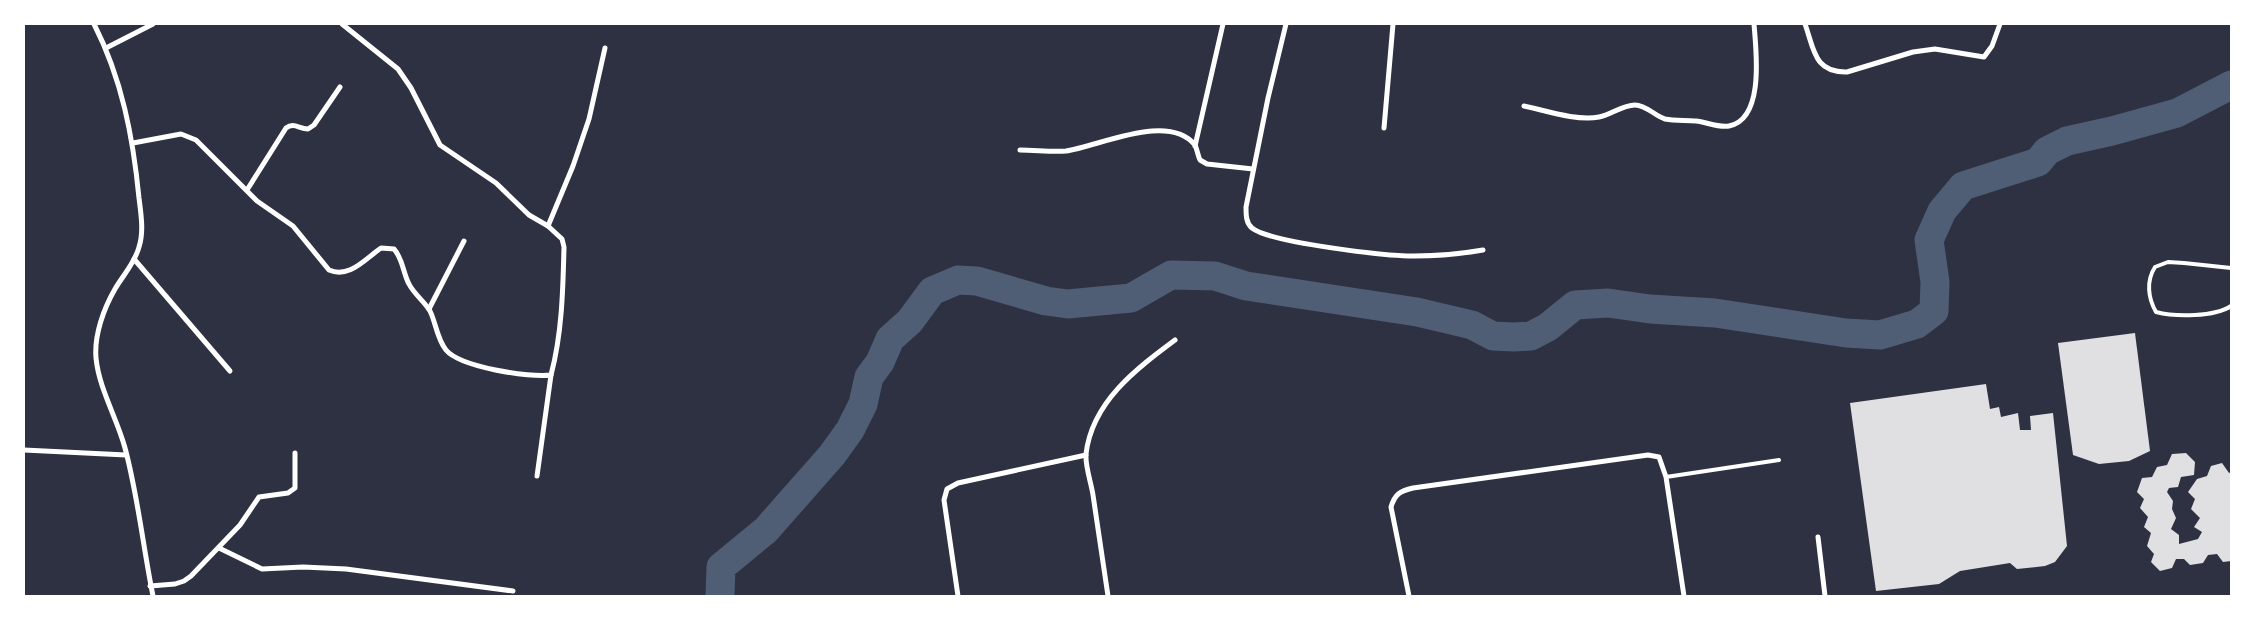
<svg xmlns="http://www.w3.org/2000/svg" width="2255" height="620" viewBox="0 0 2255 620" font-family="Overpass,sans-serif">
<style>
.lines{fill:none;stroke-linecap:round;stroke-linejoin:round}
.river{stroke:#4f5d75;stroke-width:29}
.building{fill:#e0e0e3}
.service{stroke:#fff;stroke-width:4}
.minor{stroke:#fff;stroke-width:5}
</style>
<rect width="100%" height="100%" fill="#2d3142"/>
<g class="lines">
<path class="river" d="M720,596L721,567L766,530L832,455L850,430L863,404L869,377L880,362L890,339L910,321L932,291L958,280L977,281L1046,301L1068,304L1131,298L1171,275L1215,276L1246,286L1417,312L1472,325L1493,336L1514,337L1531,336L1548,327L1575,305L1608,303L1650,309L1715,313L1846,333L1880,335L1917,324L1934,311L1935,282L1929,240L1942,211L1963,186L2038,162L2047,151L2067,141L2112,131L2177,113L2231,85"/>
</g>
<g class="building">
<path d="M2135,333L2150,451L2129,461L2099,464L2073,455L2058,343Z"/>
<path d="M1986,384L1990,409L1999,407L2001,417L2018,413L2020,430H2031L2030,416L2053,413L2067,546L2055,562L2045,566L2017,569L2010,563L1960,571L1939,584L1876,591L1850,403Z"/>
<path d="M2186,453L2195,462L2194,475L2181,477L2178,487L2169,488L2167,492L2173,501L2172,509L2176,518L2171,529L2179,535V544L2198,539L2202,532L2194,527L2200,518L2191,509L2195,499L2188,492L2197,479L2207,476L2211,466L2222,463L2229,473L2231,472V561L2223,562L2217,554L2208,555L2203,563L2190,565L2184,559H2176L2172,568L2160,571L2151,562L2154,554L2147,546L2151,533L2144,527L2148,517L2140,508L2144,499L2137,492L2142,478L2152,477L2157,467L2167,465L2172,454Z"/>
</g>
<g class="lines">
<g class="service">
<path d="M2231,268L2184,263L2168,262L2155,267C2146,281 2148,298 2156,312C2175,317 2215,317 2231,306"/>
<path d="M1666,477L1779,460"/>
</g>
<g class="minor">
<path d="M94,24C122,79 133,137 139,198C141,214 144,232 139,247C135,263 123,275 115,289C104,308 94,335 96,358C99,389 117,418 125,448C138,496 143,547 153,596"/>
<path d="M342,24L398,69L411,88L440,145L496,183L529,215L548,226"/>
<path d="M1286,24L1268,98L1246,207C1246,215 1246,223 1252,228C1271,243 1387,256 1414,256C1437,256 1460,254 1483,250"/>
<path d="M1805,24C1814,49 1814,73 1847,72L1913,52L1935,49L1984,57L1992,46L2000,24"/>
<path d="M106,48L153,24"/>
<path d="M1524,106C1547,111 1576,121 1599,117C1611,115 1622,105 1635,105C1646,105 1655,116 1665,119C1675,121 1686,120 1696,121C1706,122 1719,128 1729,126C1765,119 1756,50 1754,24"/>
<path d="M1384,128L1393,24"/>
<path d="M133,143L181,134L196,140L257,201L293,226L329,270C349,279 365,259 381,248L394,249C403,259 403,273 409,284C414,294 424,301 430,311C436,323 437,339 446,350C460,367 529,378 551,375C562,334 563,289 564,247L562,239L548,226L573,166L589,119L605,48"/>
<path d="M1195,146L1223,24"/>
<path d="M1020,150C1035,150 1051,152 1066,151C1100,146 1168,112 1195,145C1197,149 1198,156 1200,160L1207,164L1253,169"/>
<path d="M247,190L286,128C294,122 299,129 308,129L314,125L340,87"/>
<path d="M134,259L230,371"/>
<path d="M429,309L464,241"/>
<path d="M24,450L126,455"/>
<path d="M537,476L551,375"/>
<path d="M1818,537L1825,596"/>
<path d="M219,548L262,569L303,567L346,569L513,591"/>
<path d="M150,586L175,584L184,581L191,576L240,525L259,497L288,493L295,488V453"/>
<path d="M958,596L944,500L947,489L958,483L1086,455"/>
<path d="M1108,596C1103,562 1098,529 1093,495C1091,482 1085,466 1086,454C1092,402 1136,369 1175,340"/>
<path d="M1409,596L1391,507C1395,494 1400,491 1413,488L1648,455L1659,457L1666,477L1684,596"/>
</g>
</g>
<rect width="2255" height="620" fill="none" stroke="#ffffff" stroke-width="50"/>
</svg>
